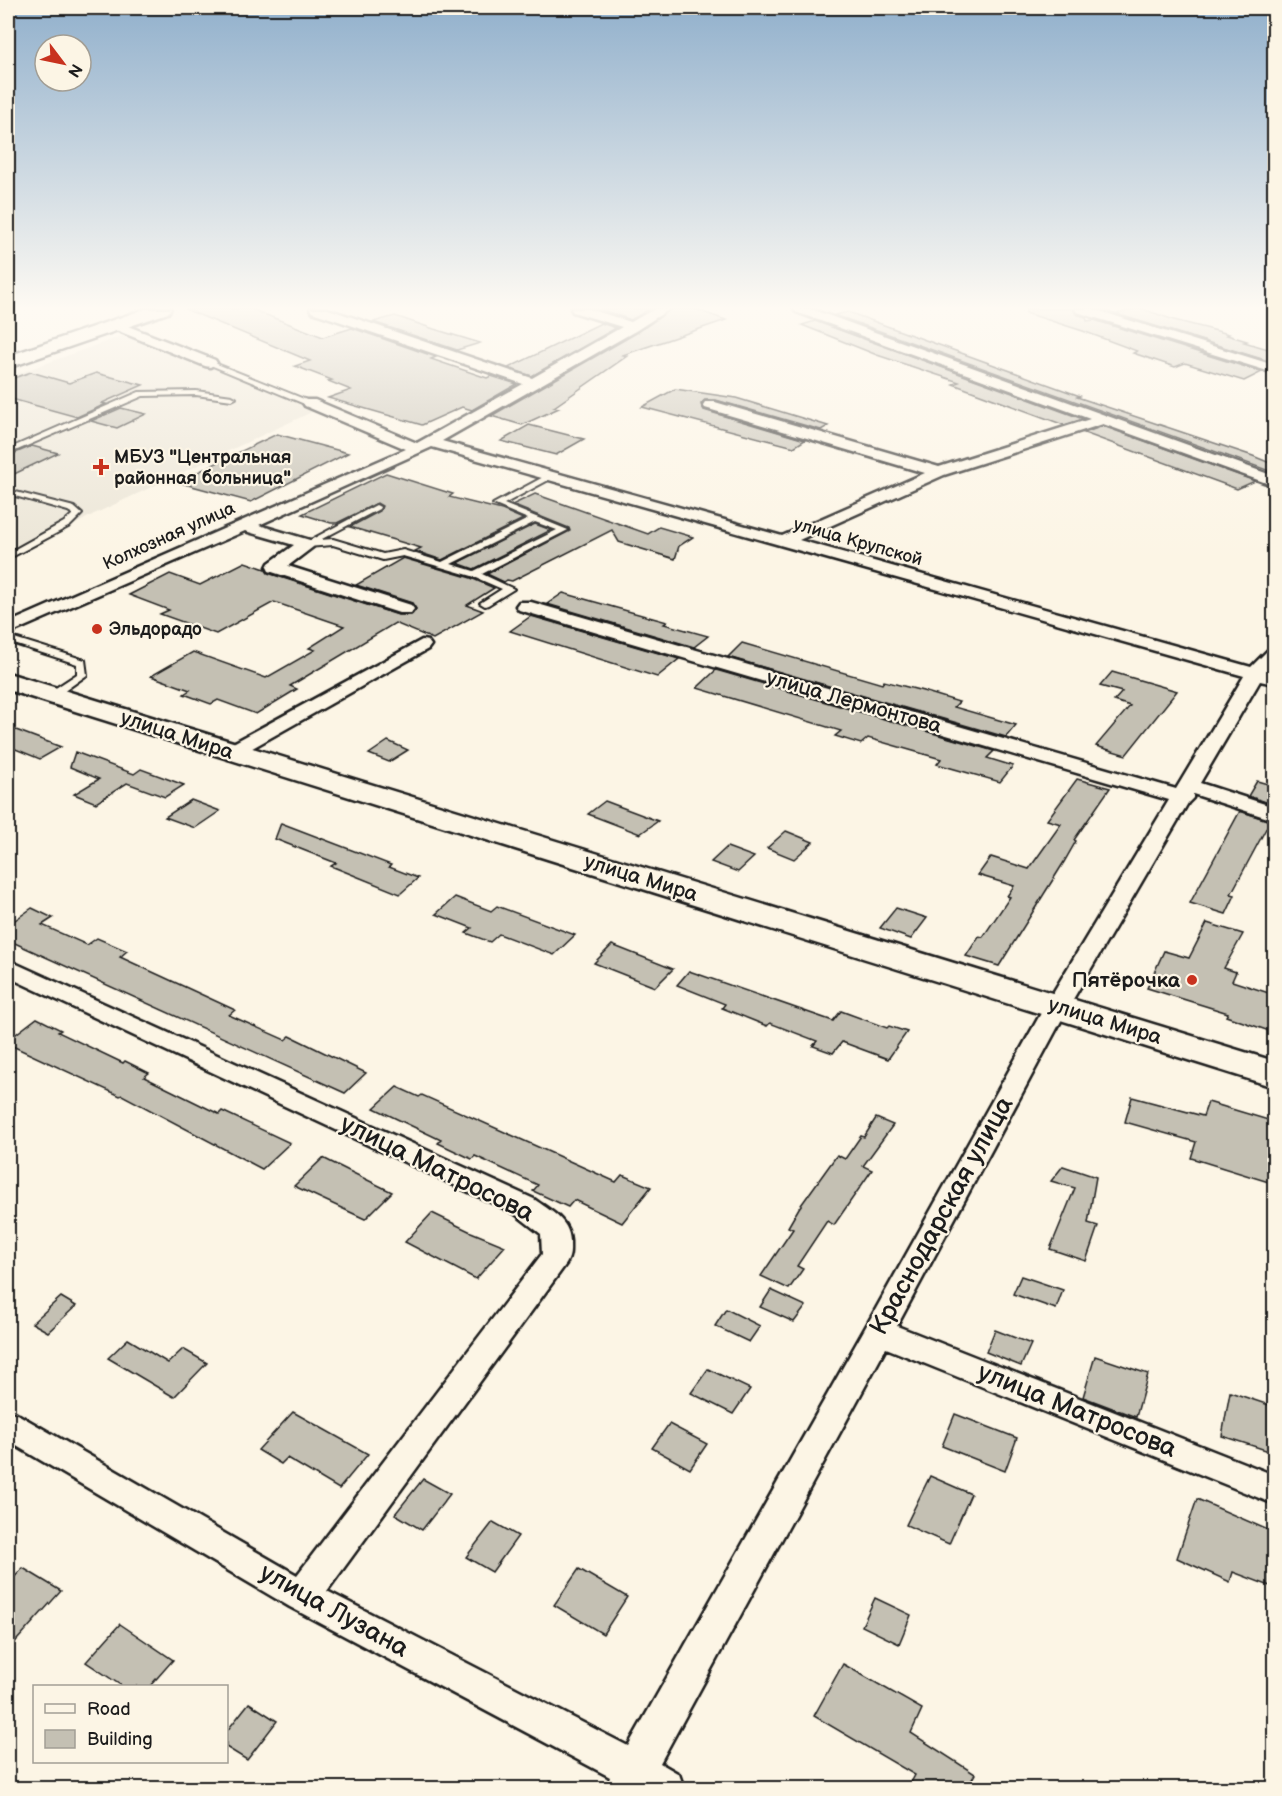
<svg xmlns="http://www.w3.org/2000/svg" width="1282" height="1796" viewBox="0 0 1282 1796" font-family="'Balsamiq Sans',sans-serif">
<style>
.built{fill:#ebe5d6}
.building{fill:#c4c0b3;stroke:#1c1c1c;stroke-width:1.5}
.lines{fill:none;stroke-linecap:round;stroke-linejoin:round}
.lane-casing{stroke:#1c1c1c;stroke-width:4}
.street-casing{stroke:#1c1c1c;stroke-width:5}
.secondary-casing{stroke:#1c1c1c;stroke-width:5}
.lane{fill:#fcf5e5;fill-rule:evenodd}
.street{fill:#fcf5e5;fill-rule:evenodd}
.secondary{fill:#fcf5e5;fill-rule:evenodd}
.poi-dot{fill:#c8321e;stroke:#fcf5e5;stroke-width:2}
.labels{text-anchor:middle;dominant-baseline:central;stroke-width:4.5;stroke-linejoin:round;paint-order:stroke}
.far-poi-label{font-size:18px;font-weight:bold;fill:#1c1c1c;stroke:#fcf5e5;text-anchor:start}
.far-street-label{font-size:18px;fill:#1c1c1c;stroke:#fcf5e5}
.street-label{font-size:21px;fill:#1c1c1c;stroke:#fcf5e5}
.poi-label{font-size:21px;font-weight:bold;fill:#1c1c1c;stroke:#fcf5e5;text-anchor:end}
.near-street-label{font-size:26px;fill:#1c1c1c;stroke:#fcf5e5}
</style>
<rect width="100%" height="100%" fill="#fcf5e5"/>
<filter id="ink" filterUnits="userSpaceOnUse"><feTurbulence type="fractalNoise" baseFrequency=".0167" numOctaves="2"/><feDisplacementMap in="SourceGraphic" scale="12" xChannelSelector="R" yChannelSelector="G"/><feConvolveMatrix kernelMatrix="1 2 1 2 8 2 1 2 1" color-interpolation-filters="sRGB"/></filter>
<g filter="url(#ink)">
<path class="built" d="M130,333L316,410L94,514L8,561V377Z"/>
<g class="building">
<path d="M185,309H251L323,337L352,328L436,357L431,359L487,378L491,376L517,384L472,410L462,407L422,425L328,398L351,390L328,381L332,380L295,366L310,361Z"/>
<path d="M600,309H650L631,320Z"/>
<path d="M671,309H694L726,320L623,355L627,356L554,407L559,408L522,425L491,416L638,332Z"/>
<path d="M1026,309H1073L1076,314L1086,317L1087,321L1094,320L1262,372L1244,381L1185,363L1175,367L1133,353L1137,351L1083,331L1026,313Z"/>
<path d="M1135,309H1143L1174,320L1229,334L1227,335L1247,341L1244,342L1275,351V363L1116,314Z"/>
<path d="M848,312L1080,396L1077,397L1253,456L1275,465V473L835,315Z"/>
<path d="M395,316L434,329L480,343L457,350L373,322Z"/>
<path d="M815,321L1083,419L1064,425L953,384L959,382L877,355L802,325Z"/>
<path d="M601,323L616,328L532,376L508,368Z"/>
<path d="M31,372L69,383L96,373L143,385L102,403L106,404L77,417L8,398V380Z"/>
<path d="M675,389L736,398L828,426L821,430L716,400H705L701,404L704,410L805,440L794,447L642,407Z"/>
<path d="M121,408L146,414L117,428L91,421Z"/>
<path d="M529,425L584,439L556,455L501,441Z"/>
<path d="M1103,426L1255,481L1237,489L1084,433Z"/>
<path d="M277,434L348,453L251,502L177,482Z"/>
<path d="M32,446L58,453L8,477V456Z"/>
<path d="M386,473L453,494L449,497L502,510L523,519L442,560L415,551L421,548L350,527L380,511L382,506L377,503L337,523H331L302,514Z"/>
<path d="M535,494L648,534L659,527L693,537L679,546L675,559L619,542L612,530L512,581L507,580L504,582L487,574L570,531L569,528L512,505Z"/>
<path d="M535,524L551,530L474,569L457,563Z"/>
<path d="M403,558L471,578L494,588L467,605L483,611L433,639L395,623L290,686L297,689L256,714L218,700L211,704L184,694L190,690L151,676L193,652L266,678L315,650L309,648L344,626L274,602L216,634L160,614L169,610L129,595L170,574L200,585L245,562L265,569L268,573L398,615H411L416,609L412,603L356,585Z"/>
<path d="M563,593L667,622L664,624L708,636L694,647L547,604Z"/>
<path d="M531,616L679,659L657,677L510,631Z"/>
<path d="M742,643L882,684L884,681L923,691L959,702L954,707L1016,725L1006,737L728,657Z"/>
<path d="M716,670L994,751L987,758L1013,766L1000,782L937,764L941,759L868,738L861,744L835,736L841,731L697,688Z"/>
<path d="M1112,672L1177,691L1126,755L1096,746L1130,706L1114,701L1122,692L1100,686Z"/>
<path d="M8,727L61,747L40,759L8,746Z"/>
<path d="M388,741L408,750L389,762L369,754Z"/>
<path d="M75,752L134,774L141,769L184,785L165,797L127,783L96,803L74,794L99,779L70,767Z"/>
<path d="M1077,779L1110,788L1074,840L1076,841L1064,862L999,966L966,956L979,936L983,937L1010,897L1007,896L1014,886L978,875L991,857L1029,869L1061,824L1047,820Z"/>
<path d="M1257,781L1275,786V805L1248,796Z"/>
<path d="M191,800L220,811L195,828L165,817Z"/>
<path d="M605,801L658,821L640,834L588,814Z"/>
<path d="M1240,811L1270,821L1231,894L1235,895L1226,914L1190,903Z"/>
<path d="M281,823L391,865L389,867L418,878L400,894L331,866L336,863L275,839Z"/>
<path d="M786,831L813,842L794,859L767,848Z"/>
<path d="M727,847L754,857L738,872L711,862Z"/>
<path d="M455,897L491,911L497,906L575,935L554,955L499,934L490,942L466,933L472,928L436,914Z"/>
<path d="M32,908L53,918L42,925L87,945L97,938L127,951L120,957L235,1010L229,1015L285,1040L290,1036L366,1073L345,1093L8,940V925Z"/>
<path d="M896,908L927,918L911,939L880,928Z"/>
<path d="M1207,923L1243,934L1224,968L1236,972L1232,981L1275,995V1033L1226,1016L1228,1013L1147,988L1164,951L1189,958Z"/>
<path d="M612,945L673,969L655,987L594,963Z"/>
<path d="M689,971L833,1021L841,1011L887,1028L889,1026L907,1032L888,1059L842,1042L833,1053L813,1046L817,1041L770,1023L767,1026L722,1008L725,1004L677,985Z"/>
<path d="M37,1018L61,1030L58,1032L123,1063L125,1061L149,1073L144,1077L219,1114L222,1111L290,1143L262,1169L122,1095L120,1096L8,1044V1040Z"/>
<path d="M397,1087L419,1097L422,1095L616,1182L622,1175L651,1187L622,1223L574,1200L568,1207L533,1191L538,1185L475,1156L472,1159L438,1143L441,1140L374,1108Z"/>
<path d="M1132,1097L1203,1116L1208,1102L1275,1122V1184L1191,1158L1196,1142L1125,1122Z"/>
<path d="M876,1118L893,1125L863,1166L872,1170L834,1225L827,1221L797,1266L803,1269L789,1289L761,1276L793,1229L788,1227L799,1208L837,1155L845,1159L861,1136L864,1137Z"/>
<path d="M323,1158L349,1171L392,1192L365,1219L294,1186Z"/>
<path d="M1063,1166L1096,1177L1088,1223L1098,1226L1086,1261L1050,1249L1075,1188L1051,1181Z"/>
<path d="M432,1213L471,1232L505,1246L476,1279L405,1242Z"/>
<path d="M1021,1276L1063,1290L1056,1309L1013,1294Z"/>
<path d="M771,1290L806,1306L794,1322L760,1307Z"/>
<path d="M61,1297L76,1306L48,1332L32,1323Z"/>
<path d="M726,1309L760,1326L749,1342L715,1326Z"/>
<path d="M995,1330L1031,1344L1021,1366L986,1352Z"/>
<path d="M128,1339L168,1363L183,1349L207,1363L174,1397L108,1358Z"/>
<path d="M1095,1356L1148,1374L1136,1417L1083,1397Z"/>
<path d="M708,1369L750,1389L733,1414L691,1393Z"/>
<path d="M1230,1392L1275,1407V1453L1222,1436Z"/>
<path d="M293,1412L368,1454L339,1489L287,1458L281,1464L258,1450Z"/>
<path d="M955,1414L1017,1438L1005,1471L942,1446Z"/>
<path d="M669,1424L707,1444L690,1469L652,1448Z"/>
<path d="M930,1476L971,1494L949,1544L906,1525Z"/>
<path d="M423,1479L450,1494L422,1530L395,1514Z"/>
<path d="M1197,1499L1275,1533V1588L1233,1572L1230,1582L1177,1558Z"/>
<path d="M493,1522L518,1536L492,1572L466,1557Z"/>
<path d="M23,1568L61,1591L8,1650V1584Z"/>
<path d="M579,1569L627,1597L603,1634L554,1605Z"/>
<path d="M875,1598L911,1615L899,1644L862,1626Z"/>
<path d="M120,1624L173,1660L150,1686H122L86,1662Z"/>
<path d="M843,1664L922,1709L911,1733L975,1774L967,1788H908L915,1775L814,1716Z"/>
<path d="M249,1703L277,1721L247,1760L226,1747V1732Z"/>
</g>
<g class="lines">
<defs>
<g id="lane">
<path d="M208,362H212L314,403L307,405L208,364Z"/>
<path d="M196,391L232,396L236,398L232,400L196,395L143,396L8,454V449L139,392Z"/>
<path d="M549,474L556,476L504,504L568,530L482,574L514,589L488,605L485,606L480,603L502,589L472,576L403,556L383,560L333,545L307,547L303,544L376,505L380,507L379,509L320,540L333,539L383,554L403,550L442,562L528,519L493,504ZM535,522L557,530L474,571L451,564Z"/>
<path d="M8,490L74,507L82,514L70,526L8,559V553L64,522L73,514L68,511L8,494Z"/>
<path d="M8,636L85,660L87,675L56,697H48V693L77,674V664L8,642Z"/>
</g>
<g id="street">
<path d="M310,309H328L532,378L622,327L573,312L571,309H589L631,322L654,309H669L637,330L442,441L782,536L925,473L705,408L703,405L705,402H715L939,467L1090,419L796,312L794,309H811L1274,476V485L1269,484L1103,424L944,475L799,540L1251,667L1268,650L1274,649V664L1267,671L1274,673V684L1260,681L1200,783L1274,807V820L1193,794V798L1188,803L1069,1006L897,1326L1274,1475V1504L886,1348L660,1763L679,1774L684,1788H606L610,1777L290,1607L8,1441V1411L19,1415L297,1575L542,1254L541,1234L514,1213L8,977V960L534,1199C550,1211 569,1219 570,1241C570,1250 571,1256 566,1264L327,1591L628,1746L868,1323L1045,1006L1169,800L519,610L516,606L519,602H531L1176,789L1244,676L432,447L259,525L313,541L315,544L313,547L288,566L411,605L414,609L411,613H399L269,571L267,567L269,563L294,545L245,531L8,634V623L406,449L305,406L303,403L305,400H315L417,443L523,384L312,312Z"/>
<path d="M1075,309H1093L1274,365V373L1077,312Z"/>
<path d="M115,321L215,360L217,363L210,367L205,366L111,328L109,325Z"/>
<path d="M422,640L428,641L431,645L428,649L238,756H224L221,752L224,748Z"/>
</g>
<g id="secondary">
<path d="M145,309H171L168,313L8,368V356Z"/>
<path d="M8,673L1274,1061V1087L8,690Z"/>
</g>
</defs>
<use href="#lane" class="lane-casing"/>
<use href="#street" class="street-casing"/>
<use href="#secondary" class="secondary-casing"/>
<use href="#lane" class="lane"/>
<use href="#street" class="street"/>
<use href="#secondary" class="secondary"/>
</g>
</g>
<linearGradient id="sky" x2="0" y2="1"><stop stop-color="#91b0cc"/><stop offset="0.55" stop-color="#fefaf3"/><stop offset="1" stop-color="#fefaf3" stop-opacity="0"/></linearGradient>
<rect width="1282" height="560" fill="url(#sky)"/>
<g class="poi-dot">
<path d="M98 458h6v6h6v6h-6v6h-6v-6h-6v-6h6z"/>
<circle cx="97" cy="629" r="6"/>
<circle cx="1192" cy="980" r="6"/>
</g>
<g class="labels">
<g class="far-poi-label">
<text x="114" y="457">МБУЗ "Центральная<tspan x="114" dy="21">районная больница"</tspan></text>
<text x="109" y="629">Эльдорадо</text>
</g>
<g class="far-street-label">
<text transform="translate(169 536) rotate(-24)">Колхозная улица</text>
<text transform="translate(858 542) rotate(16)">улица Крупской</text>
</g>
<g class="street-label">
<text transform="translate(854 702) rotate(16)">улица Лермонтова</text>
<text transform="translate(177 735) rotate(18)">улица Мира</text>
<text transform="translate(641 878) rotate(17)">улица Мира</text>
<text transform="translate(1105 1021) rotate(17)">улица Мира</text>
</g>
<g class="poi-label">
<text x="1180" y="980">Пятёрочка</text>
</g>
<g class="near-street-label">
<text transform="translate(437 1169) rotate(26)">улица Матросова</text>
<text transform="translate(942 1216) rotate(-61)">Краснодарская улица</text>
<text transform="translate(1077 1411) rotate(22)">улица Матросова</text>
<text transform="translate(334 1611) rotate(29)">улица Лузана</text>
</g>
</g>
<rect width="1282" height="1796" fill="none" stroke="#fcf5e5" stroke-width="30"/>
<rect x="15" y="15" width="1252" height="1766" fill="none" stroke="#1c1c1c" stroke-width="2" filter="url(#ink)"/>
<rect x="33" y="1685" width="195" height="78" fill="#fcf5e5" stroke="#a29e95" stroke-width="1.5"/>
<rect x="45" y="1704" width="30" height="9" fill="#fcf5e5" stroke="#a29e95" stroke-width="1.5"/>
<text x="87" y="1715" font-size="18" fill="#1c1c1c">Road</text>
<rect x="45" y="1730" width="30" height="18" fill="#c4c0b3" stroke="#a29e95" stroke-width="1.5"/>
<text x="87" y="1745" font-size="18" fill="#1c1c1c">Building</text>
<g transform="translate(63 63) rotate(122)"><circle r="28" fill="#fcf5e5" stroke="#a29e95" stroke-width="1.5"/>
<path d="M0-4.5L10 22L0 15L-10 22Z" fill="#c8321e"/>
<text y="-9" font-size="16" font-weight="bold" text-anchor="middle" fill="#1c1c1c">N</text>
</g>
</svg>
